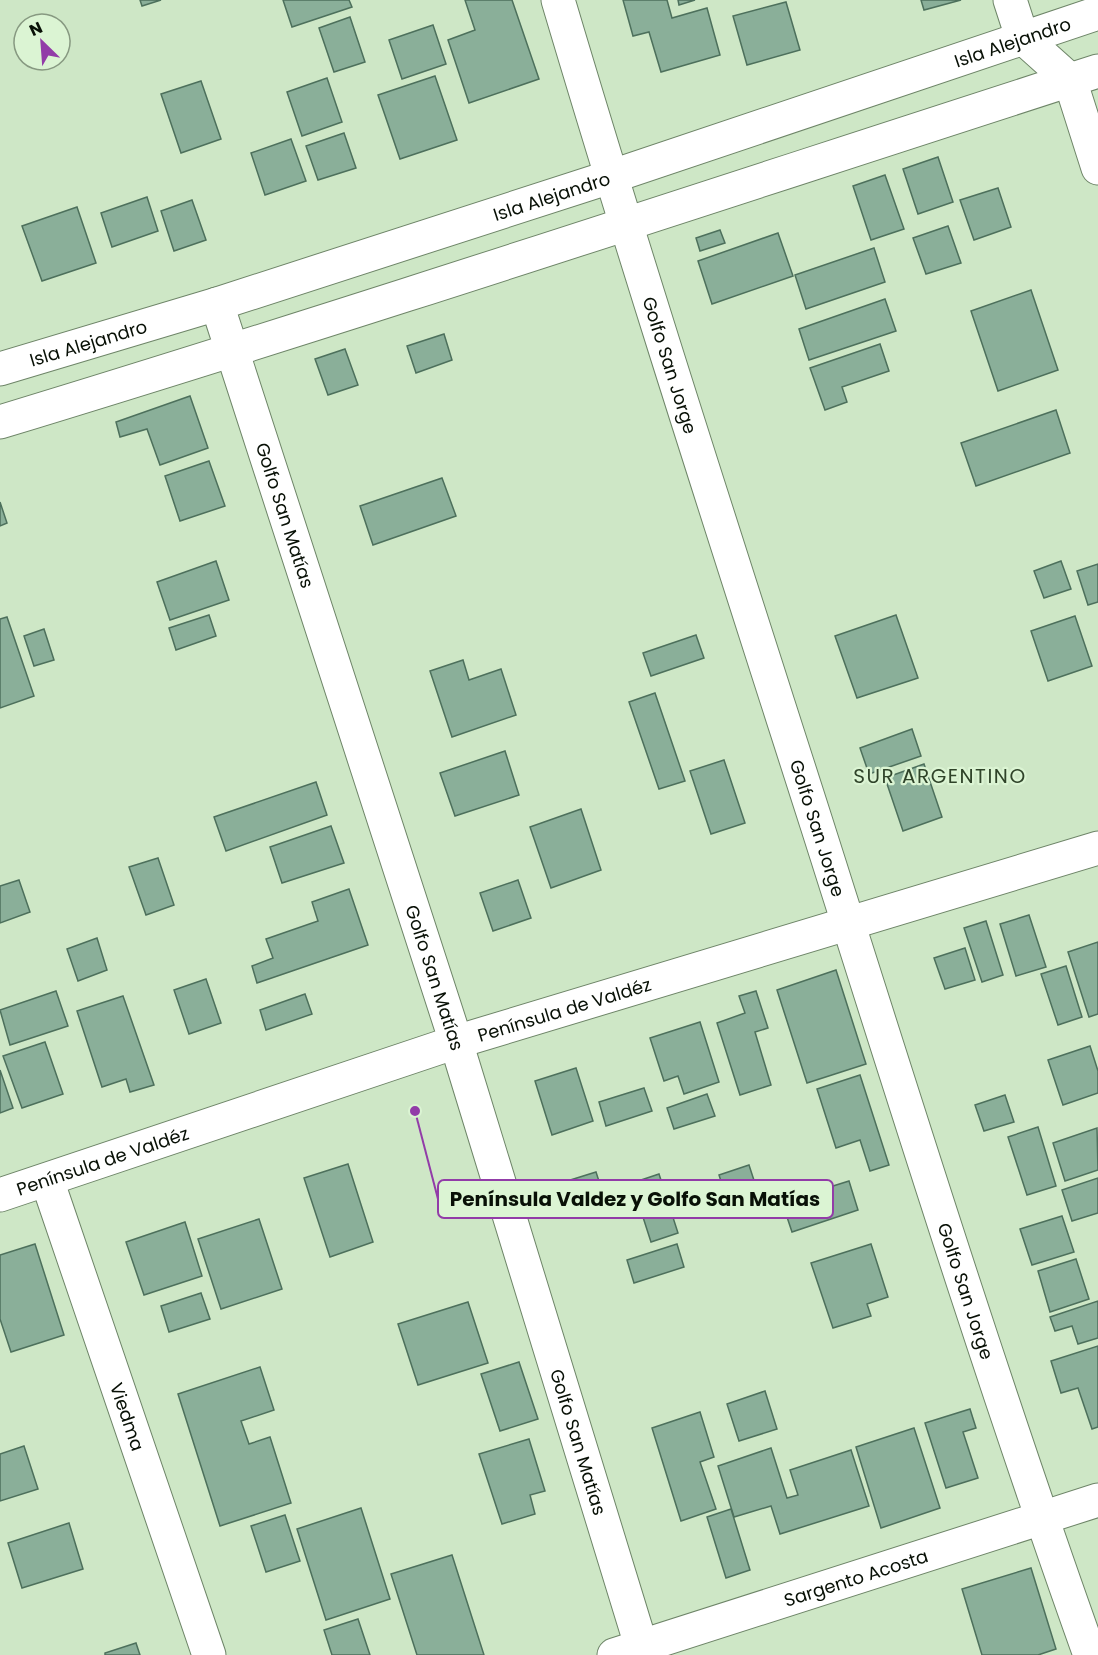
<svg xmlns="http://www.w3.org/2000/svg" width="1098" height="1655" viewBox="0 0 1098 1655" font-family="Poppins,sans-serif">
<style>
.building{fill:#8aaf99;stroke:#4d705c;stroke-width:1.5}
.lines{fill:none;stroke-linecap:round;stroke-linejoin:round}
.minor-casing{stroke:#6e8568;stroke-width:35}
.minor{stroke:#fff;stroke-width:33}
.labels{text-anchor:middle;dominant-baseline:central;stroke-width:4.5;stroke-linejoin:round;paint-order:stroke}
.street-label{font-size:18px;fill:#081006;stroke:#dbf4d3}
.neighbourhood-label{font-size:20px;letter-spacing:1.5px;fill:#2f4329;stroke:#dbf4d3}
.leader{fill:none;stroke:#923ca8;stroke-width:2}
.callout-dot{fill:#923ca8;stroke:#dbf4d3;stroke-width:2}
.callout{fill:#dbf4d3;stroke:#923ca8;stroke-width:2}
.callout-label{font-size:20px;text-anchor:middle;font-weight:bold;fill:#081006}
</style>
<rect width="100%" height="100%" fill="#cee7c6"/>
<g class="building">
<path d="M140,0H161L142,6Z"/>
<path d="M283,0H349L352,7L292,27Z"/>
<path d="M465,0H512L539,79L469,103L448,40L475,30Z"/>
<path d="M623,0H667L672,18L707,8L720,55L661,72L649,32L633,36Z"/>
<path d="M678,0H695L679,5Z"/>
<path d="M921,0H961L924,10Z"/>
<path d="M786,2L800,50L747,65L733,16Z"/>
<path d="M350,17L365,62L334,72L319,28Z"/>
<path d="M433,25L446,64L402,79L389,40Z"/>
<path d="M435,76L457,140L400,159L378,95Z"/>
<path d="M327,78L342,122L302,136L287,92Z"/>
<path d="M201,81L221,139L181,153L161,94Z"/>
<path d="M344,133L356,168L318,180L306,146Z"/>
<path d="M291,139L306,181L265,195L251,153Z"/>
<path d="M938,157L953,202L918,214L903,169Z"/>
<path d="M885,175L904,229L871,240L853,186Z"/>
<path d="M998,188L1011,227L974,240L960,200Z"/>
<path d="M147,197L158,231L112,247L101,213Z"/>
<path d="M192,200L206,240L174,251L161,211Z"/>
<path d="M77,207L96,263L42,281L22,226Z"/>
<path d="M948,226L961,263L926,274L913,238Z"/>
<path d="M720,230L725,243L700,251L696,238Z"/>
<path d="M778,233L793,276L712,304L698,261Z"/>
<path d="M874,248L885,282L806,309L795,275Z"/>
<path d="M1031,290L1058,370L998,391L971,311Z"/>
<path d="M885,299L896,331L809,360L799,329Z"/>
<path d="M444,334L452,360L416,373L407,346Z"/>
<path d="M880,344L889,371L842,387L847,402L825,410L810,368Z"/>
<path d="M345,349L358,385L328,395L315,359Z"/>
<path d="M190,396L208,448L160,465L147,429L120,437L116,422Z"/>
<path d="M1056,410L1070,453L976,486L961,443Z"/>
<path d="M209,461L225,506L180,521L165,476Z"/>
<path d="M442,478L456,516L373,545L360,506Z"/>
<path d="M0,502L7,523L0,526Z"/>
<path d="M216,561L229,600L170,620L157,582Z"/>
<path d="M1061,561L1071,589L1044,598L1034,571Z"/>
<path d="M1098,564V602L1088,605L1077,571Z"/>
<path d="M209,615L216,636L176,650L169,628Z"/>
<path d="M896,615L918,678L857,698L835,636Z"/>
<path d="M1075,616L1092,666L1048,681L1031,631Z"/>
<path d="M7,617L34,696L0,708V619Z"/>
<path d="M44,629L54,660L34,666L24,636Z"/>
<path d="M696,635L704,658L651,676L643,653Z"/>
<path d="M463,660L469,680L501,669L516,715L452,737L430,671Z"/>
<path d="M655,693L685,781L659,789L629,702Z"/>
<path d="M912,729L921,756L869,774L860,748Z"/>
<path d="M505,751L519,795L455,816L440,773Z"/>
<path d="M724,760L745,823L711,834L690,771Z"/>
<path d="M924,764L942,817L903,831L885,778Z"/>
<path d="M316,782L327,815L226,851L214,817Z"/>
<path d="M581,809L601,870L551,888L530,827Z"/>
<path d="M331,826L344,863L282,883L270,847Z"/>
<path d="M158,858L174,905L146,915L129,867Z"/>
<path d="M19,880L30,912L0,923V886Z"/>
<path d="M518,880L531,918L493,931L480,893Z"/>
<path d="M349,889L368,945L257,983L252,966L273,958L266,939L318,921L312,902Z"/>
<path d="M1029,915L1046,967L1016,976L1000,924Z"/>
<path d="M986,921L1003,975L982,982L964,928Z"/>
<path d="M97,938L107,970L78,981L67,949Z"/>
<path d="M1098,942V1014L1089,1017L1068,952Z"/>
<path d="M965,948L975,980L945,989L934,958Z"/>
<path d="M1066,966L1082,1017L1058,1025L1041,974Z"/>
<path d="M836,970L866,1064L807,1083L777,990Z"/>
<path d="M206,979L221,1023L189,1034L174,990Z"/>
<path d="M56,991L68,1026L10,1045L0,1010Z"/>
<path d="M756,991L768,1028L755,1032L771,1085L740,1095L717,1023L745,1013L739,996Z"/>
<path d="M305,994L312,1014L266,1030L260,1010Z"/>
<path d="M123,996L154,1085L130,1092L126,1079L102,1087L77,1011Z"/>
<path d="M700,1022L719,1082L684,1094L678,1076L664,1081L650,1038Z"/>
<path d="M45,1042L63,1094L22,1108L3,1056Z"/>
<path d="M1090,1046L1098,1071V1093L1063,1105L1048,1060Z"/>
<path d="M576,1068L593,1121L552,1135L535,1081Z"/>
<path d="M0,1070L13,1108L0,1113Z"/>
<path d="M860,1075L889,1165L870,1171L860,1140L836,1148L817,1089Z"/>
<path d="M644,1088L652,1111L606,1126L599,1102Z"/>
<path d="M707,1094L715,1116L674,1129L667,1108Z"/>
<path d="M1005,1095L1014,1122L984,1131L975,1105Z"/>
<path d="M1038,1127L1056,1186L1027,1195L1008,1137Z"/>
<path d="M1097,1128L1098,1170L1065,1181L1053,1143Z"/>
<path d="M348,1164L373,1242L330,1257L304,1178Z"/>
<path d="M749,1165L763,1208L733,1218L719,1175Z"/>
<path d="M596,1172L607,1206L578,1215L567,1181Z"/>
<path d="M659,1174L678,1233L651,1242L632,1183Z"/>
<path d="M1098,1178V1213L1072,1221L1062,1190Z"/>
<path d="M849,1181L858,1210L792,1232L782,1202Z"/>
<path d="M1062,1216L1074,1252L1032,1265L1020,1229Z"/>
<path d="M259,1219L282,1289L221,1309L198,1239Z"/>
<path d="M185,1222L202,1276L144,1295L126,1242Z"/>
<path d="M35,1244L64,1335L11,1352L0,1319V1255Z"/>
<path d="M677,1244L684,1267L634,1283L627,1260Z"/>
<path d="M871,1244L888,1297L867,1304L871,1316L833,1328L811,1263Z"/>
<path d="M1076,1259L1089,1299L1050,1312L1038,1271Z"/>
<path d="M201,1293L210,1319L169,1332L161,1306Z"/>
<path d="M1098,1301V1338L1078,1344L1072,1326L1055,1331L1050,1317Z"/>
<path d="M468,1302L488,1363L418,1385L398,1324Z"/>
<path d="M1098,1346V1427L1092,1429L1078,1388L1061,1393L1051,1361Z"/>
<path d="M519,1362L538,1419L500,1431L481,1374Z"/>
<path d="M260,1367L274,1410L241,1421L249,1444L270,1437L291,1503L220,1526L178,1394Z"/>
<path d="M765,1391L777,1429L739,1441L727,1404Z"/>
<path d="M970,1409L976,1428L963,1432L978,1478L946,1488L925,1423Z"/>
<path d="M700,1412L714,1457L700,1462L716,1509L681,1521L652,1428Z"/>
<path d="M914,1428L940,1508L881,1528L856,1447Z"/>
<path d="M529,1439L545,1491L530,1495L535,1514L502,1524L479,1454Z"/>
<path d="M24,1446L38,1489L0,1501V1454Z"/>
<path d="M771,1448L787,1498L798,1495L790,1470L851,1450L869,1506L780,1534L771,1506L734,1517L718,1466Z"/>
<path d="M361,1508L390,1599L326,1620L297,1529Z"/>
<path d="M731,1509L750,1570L726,1578L707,1517Z"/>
<path d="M285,1515L300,1561L266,1572L251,1526Z"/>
<path d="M69,1523L83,1569L22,1588L8,1543Z"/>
<path d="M452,1555L484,1655H417L391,1574Z"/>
<path d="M1031,1568L1056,1649L1038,1655H982L962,1589Z"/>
<path d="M358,1619L370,1655H332L324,1630Z"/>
<path d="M136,1643L140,1655H105V1653Z"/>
</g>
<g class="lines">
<defs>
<g id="minor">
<path id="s1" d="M558,0C640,276 729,550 817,825C905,1102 992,1381 1090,1655"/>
<path d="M1010,0L1022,37L1070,80L1098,168"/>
<path id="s2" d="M217,304L456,1042L644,1655"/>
<path id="s3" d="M0,369L217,304L610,177L1098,13"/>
<path d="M0,422C368,310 732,189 1098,71"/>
<path id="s4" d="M47,1180L209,1655"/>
<path id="s5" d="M0,1195L456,1042L1098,848"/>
<path id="s6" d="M614,1655L1098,1500"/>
</g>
</defs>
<use href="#minor" class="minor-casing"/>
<use href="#minor" class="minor"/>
</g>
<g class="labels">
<g class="street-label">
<text stroke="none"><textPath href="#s3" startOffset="1064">Isla Alejandro</textPath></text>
<text stroke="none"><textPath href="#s3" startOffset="578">Isla Alejandro</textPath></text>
<text stroke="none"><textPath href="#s3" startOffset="92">Isla Alejandro</textPath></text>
<text stroke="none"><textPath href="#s1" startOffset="382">Golfo San Jorge</textPath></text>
<text stroke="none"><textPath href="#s2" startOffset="222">Golfo San Matías</textPath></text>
<text stroke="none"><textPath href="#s1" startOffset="868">Golfo San Jorge</textPath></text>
<text stroke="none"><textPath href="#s2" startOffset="708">Golfo San Matías</textPath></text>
<text stroke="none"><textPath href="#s5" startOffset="594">Península de Valdéz</textPath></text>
<text stroke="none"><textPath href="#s5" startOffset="108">Península de Valdéz</textPath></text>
<text stroke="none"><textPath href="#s1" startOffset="1354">Golfo San Jorge</textPath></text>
<text stroke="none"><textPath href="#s4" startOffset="250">Viedma</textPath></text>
<text stroke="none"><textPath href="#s2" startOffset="1194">Golfo San Matías</textPath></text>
<text stroke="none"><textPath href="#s6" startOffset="254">Sargento Acosta</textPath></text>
</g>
<g class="neighbourhood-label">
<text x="940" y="776">SUR ARGENTINO</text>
</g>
</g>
<path class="leader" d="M415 1111L438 1199"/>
<circle class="callout-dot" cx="415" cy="1111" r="6"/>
<rect class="callout" x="438" y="1180" width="395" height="38" rx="6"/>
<g class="callout-label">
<text x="635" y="1206">Península Valdez y Golfo San Matías</text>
</g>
<g transform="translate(42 42) rotate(335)"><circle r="28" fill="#dbf4d3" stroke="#879981" stroke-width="1.5"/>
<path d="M0-4.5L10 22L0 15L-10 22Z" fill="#923ca8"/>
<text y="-9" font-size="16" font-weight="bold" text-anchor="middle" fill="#081006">N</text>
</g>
</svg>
